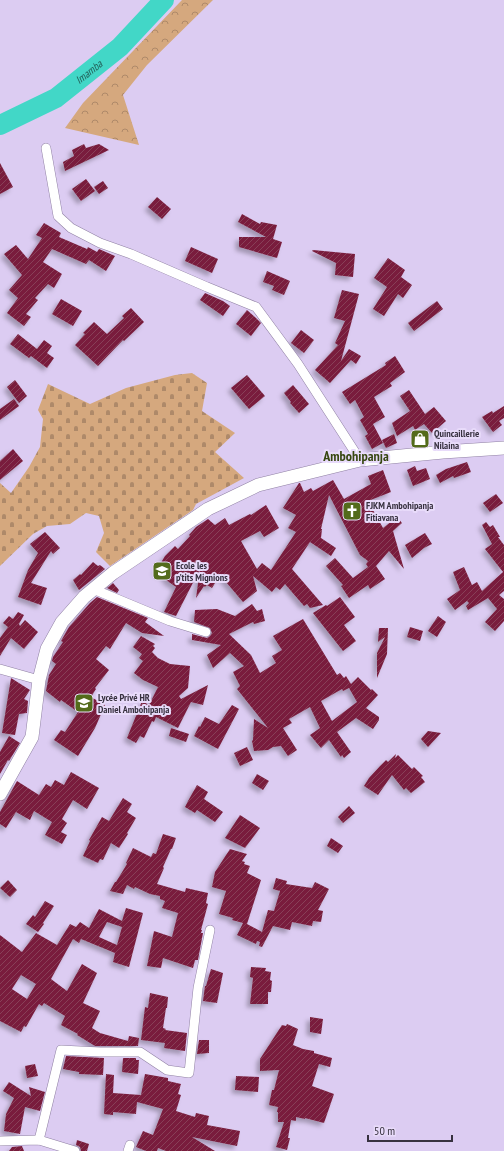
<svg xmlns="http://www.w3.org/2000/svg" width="504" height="1151" viewBox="0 0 504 1151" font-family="'PT Sans Narrow',sans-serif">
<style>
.forest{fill:url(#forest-crowns)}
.cemetery{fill:url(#cemetery-stones)}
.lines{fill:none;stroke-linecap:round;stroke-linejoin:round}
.river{stroke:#42d7c7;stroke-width:20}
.building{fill:url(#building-hatch);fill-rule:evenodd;filter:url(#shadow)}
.street-casing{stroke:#9081a4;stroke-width:10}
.secondary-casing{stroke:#9081a4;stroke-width:14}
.street{stroke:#fff;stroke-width:9}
.secondary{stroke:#fff;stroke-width:13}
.labels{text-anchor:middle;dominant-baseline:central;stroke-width:4;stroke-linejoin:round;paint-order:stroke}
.poi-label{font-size:10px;font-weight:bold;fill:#37313f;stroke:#e8dbfa;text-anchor:start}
.water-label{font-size:11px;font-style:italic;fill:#225d56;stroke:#e8dbfa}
.district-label{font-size:14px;font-weight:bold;fill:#374711;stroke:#e8dbfa}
</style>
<defs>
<pattern id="forest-crowns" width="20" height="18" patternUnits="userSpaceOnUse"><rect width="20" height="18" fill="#d5a87e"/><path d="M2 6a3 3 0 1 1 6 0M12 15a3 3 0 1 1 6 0" fill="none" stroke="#ae8969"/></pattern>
<pattern id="cemetery-stones" width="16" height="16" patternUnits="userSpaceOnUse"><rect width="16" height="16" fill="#d5a87e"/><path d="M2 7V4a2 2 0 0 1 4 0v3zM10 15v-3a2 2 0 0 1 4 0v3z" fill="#ae8969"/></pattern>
<pattern id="building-hatch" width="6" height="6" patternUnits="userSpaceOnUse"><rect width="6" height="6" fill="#791f3d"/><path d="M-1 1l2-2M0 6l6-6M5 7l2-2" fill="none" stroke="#883f58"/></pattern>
<filter id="shadow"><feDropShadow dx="-3.5" dy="3.5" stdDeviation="2" flood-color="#0004"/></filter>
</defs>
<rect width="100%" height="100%" fill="#dcccf2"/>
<path class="forest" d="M182,0H213L147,65L123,95L139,145L65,128L83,103Z"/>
<path class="cemetery" d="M192,373L207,383L202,411L235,433L215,452L244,478L196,504L193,510L110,566L96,552L104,533L99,516L86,513L70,524L47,526L33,534L0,566V483L11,493L29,467L40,447L43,419L38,410L48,384L90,404L126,388L175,375Z"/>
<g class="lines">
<path class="river" id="s1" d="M0,125L56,98L120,47L164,0"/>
</g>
<g class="building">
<path d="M84,144L86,148L99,144L109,150L65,171L63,162L74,156L72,150Z"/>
<path d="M0,163L13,187L0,194Z"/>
<path d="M86,179L95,191L81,201L72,189Z"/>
<path d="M103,181L108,188L99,194L94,187Z"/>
<path d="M157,197L171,209L162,219L148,207Z"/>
<path d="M242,214L260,224L261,222L277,225L273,239L282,242L277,258L239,247V237H266L238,222Z"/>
<path d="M44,223L61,233L59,237L87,249L88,247L97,252L99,249L115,256L106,271L89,260L86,264L52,249L43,262L62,274L54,288L48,284L35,298L38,300L26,314L31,317L24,326L7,313L18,298L9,290L22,275L4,254L16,245L28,259L42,238L36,235Z"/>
<path d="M191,247L218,259L212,273L185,261Z"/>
<path d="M313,250L355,254L353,277L335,275L336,263L312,251Z"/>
<path d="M388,258L405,270L401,277L412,285L403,298L398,294L384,316L373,309L387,287L374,278Z"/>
<path d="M267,271L290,281L284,295L272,290L274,286L263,282Z"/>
<path d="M342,290L359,294L341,361L349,349L361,356L356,364L351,360L330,383L315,370L338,345L335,343L345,321L334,318Z"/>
<path d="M205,293L223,301L230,306L223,316L200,300Z"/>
<path d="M61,299L82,311L73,326L52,314Z"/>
<path d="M437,301L443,309L414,331L408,323Z"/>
<path d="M131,308L144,322L124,341L123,340L98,366L75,345L85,334L83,333L94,322L107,334L124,318L122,316Z"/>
<path d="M247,310L256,318L261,323L251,336L236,324Z"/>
<path d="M301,330L314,340L304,353L291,343Z"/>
<path d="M18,334L37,349L44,340L52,346L47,353L54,358L47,368L31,356L29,358L10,344Z"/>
<path d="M395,356L405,372L390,383L392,386L374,397L385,417L373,424L383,443L372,449L365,436L368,434L360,420L364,417L355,400L350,404L342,392L386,365L385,363Z"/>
<path d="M247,375L265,396L249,409L231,388Z"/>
<path d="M15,380L27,396L19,403L7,387Z"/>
<path d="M293,385L309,404L299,413L290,403L291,402L284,393Z"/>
<path d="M409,390L425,414L434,407L446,421L432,433L424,424L415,430L413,426L397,436L392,423L410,411L400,396Z"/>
<path d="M14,399L19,406L0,420V409Z"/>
<path d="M504,406V418L499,421L502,425L493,432L482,417L492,411L493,413Z"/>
<path d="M394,434L397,443L386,448L382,440Z"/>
<path d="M13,449L23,461L0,480V461Z"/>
<path d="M467,462L471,472L454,478L453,476L440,483L436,475L446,469Z"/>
<path d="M415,466L417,471L426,468L430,479L413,486L407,470Z"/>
<path d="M383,470L391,492L368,501L383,528L397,517L402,523L393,531L404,569L389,551L376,566L385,579L370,589L368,585L349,598L341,586L343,585L326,566L335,558L353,578L368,567L366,564L368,561L360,555L329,495L321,529H322L321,538L336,548L331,556L310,542L292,569L323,605L310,608L307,604L304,606L285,584L280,590L276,587L272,592L253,576L257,591L243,602L220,575L212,588L207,585L205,587L204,586L196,598L200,569L176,616L164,612L176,587L166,580L167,578L156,571L165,556L175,546L178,549L190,536L189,535L196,527L208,519L215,525L225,518L229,525L250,514L251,515L266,505L279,528L264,537L260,531L241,541L257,569L262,563L271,570L296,532L288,528L296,515L283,508L299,483H300L304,492L311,488L313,491L333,480L344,499L371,484L368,476Z"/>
<path d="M496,494L503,503L490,512L483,503Z"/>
<path d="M486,522L490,527L493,525L500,537H498L504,545V591L499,595L504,599V621L495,631L485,622L497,609L488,598L468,610L466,606L469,603L467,601L455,610L447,599L460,590L453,572L464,567L472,585L477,582L482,591L503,572L485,549L492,544L482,525Z"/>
<path d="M45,532L60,548L53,554L51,551L31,583L47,588L41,605L18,597L28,570L38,553L30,544Z"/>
<path d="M425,533L432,544L424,548L412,558L405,545Z"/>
<path d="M93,562L98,566L100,565L105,569L79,590L73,580L80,574L81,575Z"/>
<path d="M113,583L119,590L117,593L107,588Z"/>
<path d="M97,597L148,618L145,622L164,636L142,633L126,623L110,649L106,646L96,659L109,670L95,688L96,689L91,697L105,705L95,728L78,756L54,740L61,730L65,732L78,712L61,700L60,702L46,691L49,675L56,664L52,661L53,657L63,642L61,641L69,627L90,603Z"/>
<path d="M340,597L355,617L344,625L356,641L343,651L313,613L326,605L327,606Z"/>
<path d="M252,604L257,611L262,609L265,621L254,624L253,622L229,634L251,655L260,673L276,663L272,656L282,650L273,636L303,619L337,675L340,673L344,678L346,676L351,684L358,677L371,690L372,689L378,695L366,708L379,717V720L373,729L356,718L337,732L351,752L344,758L342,755L341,757L329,740L321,748L310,735L320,728L310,707L289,719L292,723L283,728L297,750L288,756L281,746L273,747L268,750L254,751L252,741L253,740L254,719L268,728L237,689L240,686L233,672L244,666L230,653L213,668L207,655L221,645L192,640V634L207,638L210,636L212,633L210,628L194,622L195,610L217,609L235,616ZM349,688L357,702L332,721L321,701L342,689L343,691Z"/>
<path d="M18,612L24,615L19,624L20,626L25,620L38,632L24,649L11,638L0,656V638L8,627L3,623L9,616L13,619Z"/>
<path d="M438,616L446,622L437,637L428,631Z"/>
<path d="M410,627L423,631L420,641L407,637Z"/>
<path d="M379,628H388L387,654L377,678V653L385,637L378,642Z"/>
<path d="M141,636L155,644L153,646L155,648L152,652L158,658L170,664L190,666L188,688L179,696L181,699L208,685L203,705L191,702L178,728L156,717L154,722L152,721L144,738L140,736L136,743L127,738L142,701L149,705L158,687L143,680L134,673L143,661L139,658L142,654L133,647Z"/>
<path d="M11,678L30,690L24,699L28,701L27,713L19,714L15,735L2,733Z"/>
<path d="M232,705L239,709L218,749L194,736L199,726L200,727L205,717L219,724Z"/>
<path d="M171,728L189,734L186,742L169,736Z"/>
<path d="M428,731L441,733L428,747L421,739Z"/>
<path d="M9,736L20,743L9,761L8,760L0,774V752Z"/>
<path d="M247,747L253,760L240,766L234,753Z"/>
<path d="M396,754L395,758L398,755L412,769L414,767L423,776L421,777L425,782L411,793L406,788L404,790L392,775L378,795L364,786L369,778L380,766L386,760L388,762Z"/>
<path d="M71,772L99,788L87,809L73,800L62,819L67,823L61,832L67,835L62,844L45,835L52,822L34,811L30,820L16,812L6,828L0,824V812L17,781L39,795L46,784L51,787L55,780L64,785Z"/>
<path d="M257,774L269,781L263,790L252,783Z"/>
<path d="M197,785L208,792L204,799L223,812L215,822L197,810L195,813L185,807L188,801Z"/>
<path d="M123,798L132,804L127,812L136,818L127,833L128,834L119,848L111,843L103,860L100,859L98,863L83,856L90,841L89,840L102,817L109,821Z"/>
<path d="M349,806L355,813L343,823L338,817Z"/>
<path d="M240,815L260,828L245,848L225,838Z"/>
<path d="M163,834L176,838L172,849H171L163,867L164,868L157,884L185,892L186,888L208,893L206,903L208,904L201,930H202L201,933H203L198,960H195L193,968L163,958L161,968L147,966L154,931L172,937L178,913L162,908L165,901L160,899V896L150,894L135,887L134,889L127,885L123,894L110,891L115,882H116L127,864L126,863L133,848L151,857L153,853L156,854Z"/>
<path d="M331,838L343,846L338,853L327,846Z"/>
<path d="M230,849L247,854L242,861L245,862L244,864L250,866L247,873L261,880L247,924L262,932L268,910L274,911L280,891L273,889L276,878L287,881L286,884L312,888L315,882L329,889L318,910L323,911L321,922L313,921L312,926L292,922L290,930L273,926L262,947L259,946L260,942L257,941L256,944L237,935L243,923L232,920L233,918L219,914L226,891L212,887L215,872Z"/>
<path d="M8,880L17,890L10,897L0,888Z"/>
<path d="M45,901L54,906L43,923L44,924L38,932L26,924L33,915L35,917Z"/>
<path d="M126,908L143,913L129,967L113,962L115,953L81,939L79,943L73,939L51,979L67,991L82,964L97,973L83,1003L100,1011L92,1028L100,1033L128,1041L129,1036L139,1038L138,1046H95L77,1035L78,1034L61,1025L65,1016L44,1003L42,1006L39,1004L26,1027L24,1026L21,1032L0,1021V935L22,952L36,933L57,945L70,924L76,927L80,922L89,928L99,909L122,921ZM107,922L122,927L117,945L99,937ZM21,975L36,984L27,999L12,989Z"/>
<path d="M251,967L266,968L265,971L271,972L270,980L272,981L271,992H268V1004H250L253,978L250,977Z"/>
<path d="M211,969L223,973L217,1003L203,1001L205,986H206Z"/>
<path d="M150,993L168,997L167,1008H166L163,1028L166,1029L165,1030L187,1033L185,1051L164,1048L165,1043L141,1040L145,1007L148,1008Z"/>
<path d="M310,1017L323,1019L321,1034L310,1032Z"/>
<path d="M287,1024L298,1029L293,1045L303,1049L314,1051V1053L332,1058L330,1067L319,1064L312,1086L334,1094L324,1123L305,1118V1119L296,1117V1121L291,1120L288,1138H290L287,1150L276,1147L284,1122H278V1112H277L278,1107L269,1105L272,1090H274L279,1070L260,1071V1059L282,1025L286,1026Z"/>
<path d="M199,1040H209V1053L197,1054Z"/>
<path d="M66,1056L104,1058L103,1075L79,1074V1072L63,1069Z"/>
<path d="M123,1058H136V1060H139L138,1074L122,1072Z"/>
<path d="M35,1064L38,1076L27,1078L25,1066Z"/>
<path d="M106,1074L114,1075L113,1093L141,1095L145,1074L168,1078V1081L181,1084L178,1094L181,1095L176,1111L195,1117L196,1113L209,1116L207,1125L240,1131L237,1146L192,1137L215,1151H166L158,1148L157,1151H146L136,1147L143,1131L153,1135L163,1109L137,1102L136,1114L113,1112V1115L104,1114Z"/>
<path d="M236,1076L259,1077L258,1092L235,1090Z"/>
<path d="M9,1082L31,1096L29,1087L45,1092L40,1111L25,1107L20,1134L4,1131L6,1114L14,1098L3,1091Z"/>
<path d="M77,1140L89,1144L87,1151H81L80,1147L76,1145Z"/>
<path d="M22,1146L24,1151H9L12,1147Z"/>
</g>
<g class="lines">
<defs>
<g id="street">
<path d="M46,148L58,216L71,228L100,243L131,254L207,287L256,307L298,364L360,460"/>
<path d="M93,589L170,621L206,632"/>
<path d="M0,669L39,680"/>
<path d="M39,1140L61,1050L100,1052H140L167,1070L189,1073L198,988L210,930"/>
<path d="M0,1141L39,1140L75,1151"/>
<path d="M128,1151L130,1145"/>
</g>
<path id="secondary" d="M0,794L32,737L39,680L47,649L62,622L84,597L113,573L208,509L258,485L360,460L443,452L504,448"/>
</defs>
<use href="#street" class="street-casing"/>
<use href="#secondary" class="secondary-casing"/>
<use href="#street" class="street"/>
<use href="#secondary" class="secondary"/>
</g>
<defs>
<symbol id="shop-square" viewBox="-11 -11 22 22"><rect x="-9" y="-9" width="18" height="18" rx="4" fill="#536b1b" stroke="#e8dbfa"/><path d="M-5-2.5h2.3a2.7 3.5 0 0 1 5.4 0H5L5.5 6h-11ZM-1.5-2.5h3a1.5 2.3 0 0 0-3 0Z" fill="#fff"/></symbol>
<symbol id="church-square" viewBox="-11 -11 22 22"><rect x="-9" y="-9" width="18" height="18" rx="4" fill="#536b1b" stroke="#e8dbfa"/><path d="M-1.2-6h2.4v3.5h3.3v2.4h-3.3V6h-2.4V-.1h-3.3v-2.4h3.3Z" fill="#fff"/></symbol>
<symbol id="school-square" viewBox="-11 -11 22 22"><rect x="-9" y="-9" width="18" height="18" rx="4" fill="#536b1b" stroke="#e8dbfa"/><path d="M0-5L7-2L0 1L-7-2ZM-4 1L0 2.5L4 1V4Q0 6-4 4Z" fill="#fff"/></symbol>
</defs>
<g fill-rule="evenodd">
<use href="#shop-square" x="409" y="428" width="22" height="22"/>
<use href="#church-square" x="341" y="500" width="22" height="22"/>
<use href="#school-square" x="151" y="560" width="22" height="22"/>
<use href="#school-square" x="73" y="692" width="22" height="22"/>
</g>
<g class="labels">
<g class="poi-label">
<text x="434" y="433">Quincaillerie<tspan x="434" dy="12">Nilaina</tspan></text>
<text x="366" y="505">FJKM Ambohipanja<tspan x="366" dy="12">Fitiavana</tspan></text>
<text x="176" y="565">Ecole les<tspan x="176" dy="12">p’tits Mignions</tspan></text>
<text x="98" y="697">Lycée Privé HR<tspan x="98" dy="12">Daniel Ambohipanja</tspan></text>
</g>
<g class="water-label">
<text stroke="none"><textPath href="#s1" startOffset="104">Imamba</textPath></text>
</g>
<g class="district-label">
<text x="356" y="456">Ambohipanja</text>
</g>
</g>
<path d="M368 1135v6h84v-6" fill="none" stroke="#37313f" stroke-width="2"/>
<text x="374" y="1135" font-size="12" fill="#37313f" stroke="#e8dbfa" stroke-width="3" paint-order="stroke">50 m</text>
</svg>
